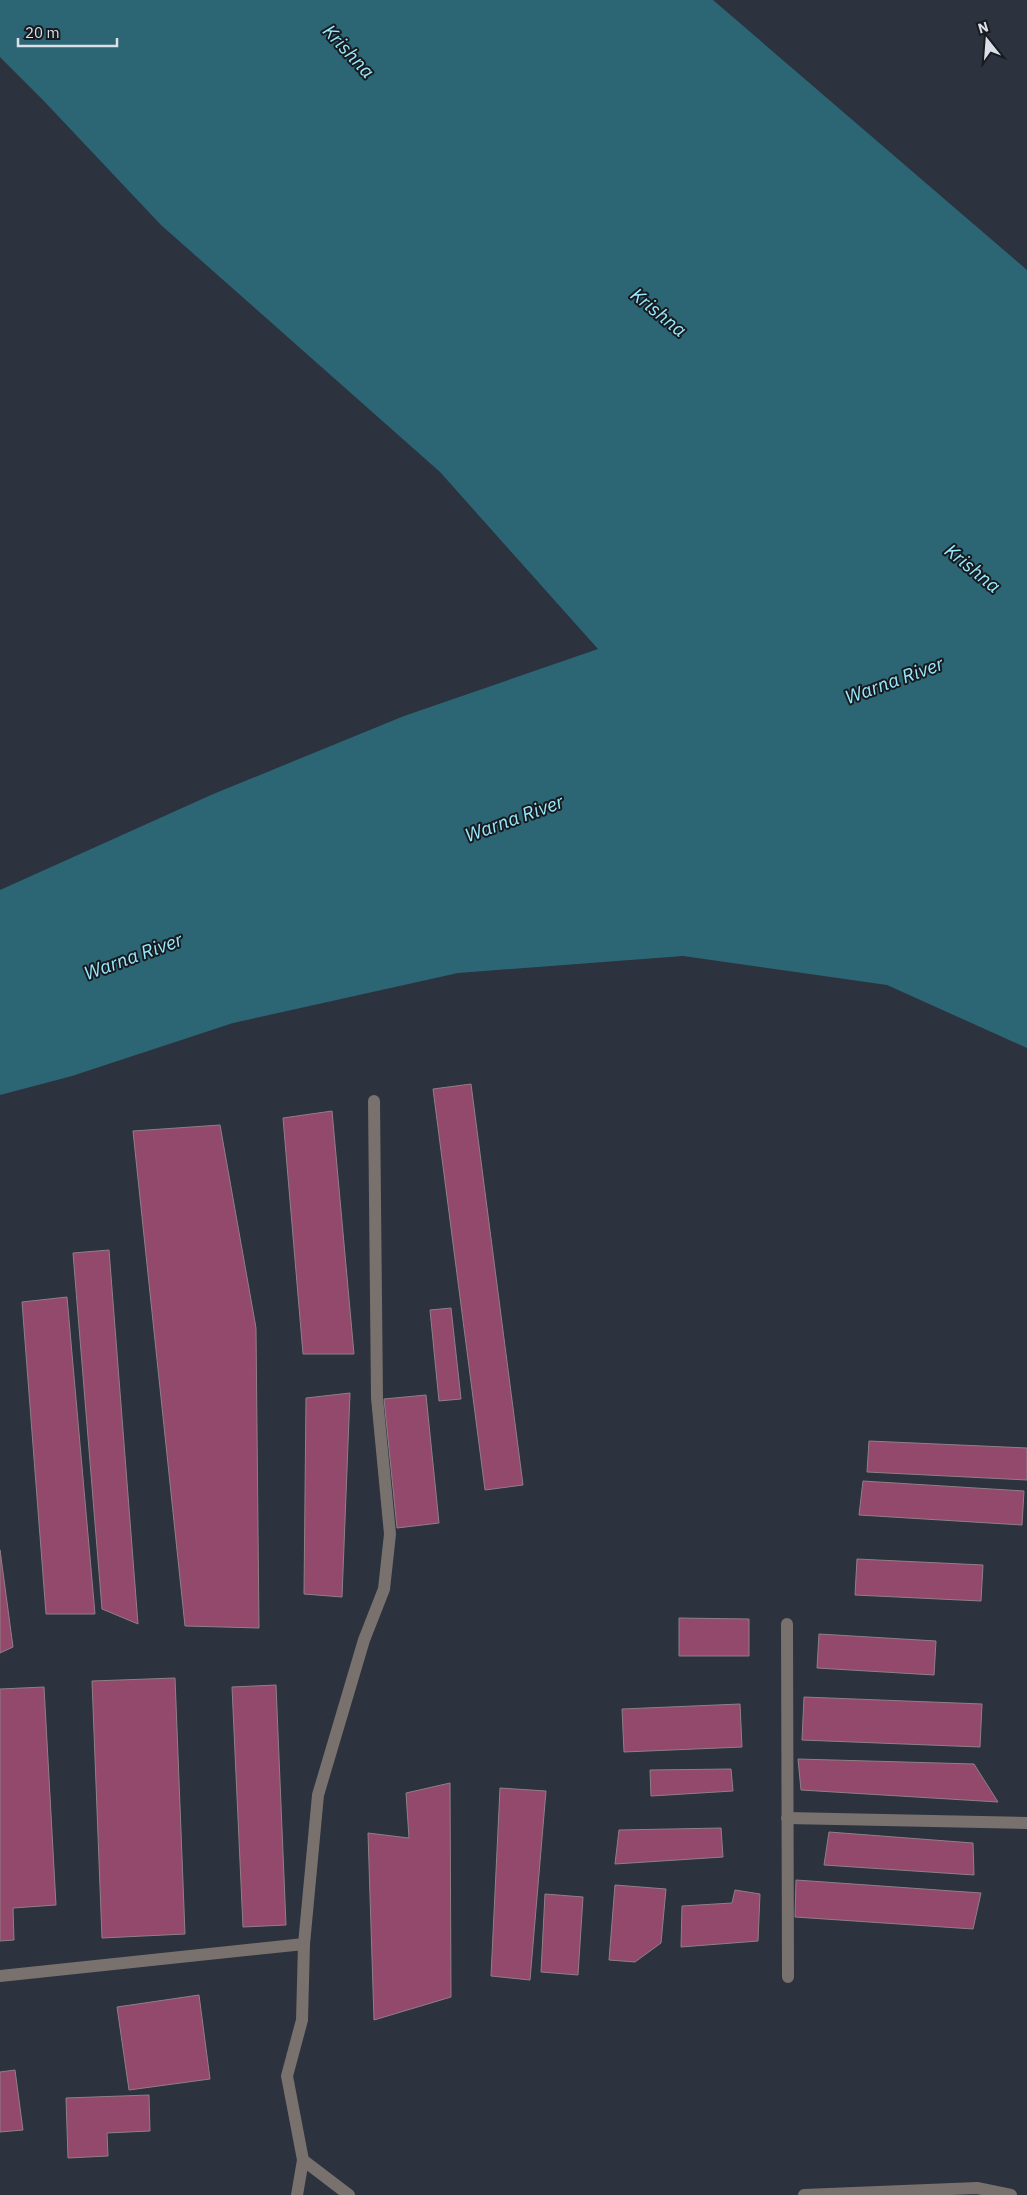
<svg xmlns="http://www.w3.org/2000/svg" width="1027" height="2195" viewBox="0 0 1027 2195" font-family="'IBM Plex Sans',sans-serif">
<style>
.water{fill:#2c6674}
.building{fill:#92496c;stroke:#907f86}
.lines{fill:none;stroke-linecap:round;stroke-linejoin:round}
.minor{stroke:#78716d;stroke-width:12}
.labels{text-anchor:middle;dominant-baseline:central;stroke-width:4;stroke-linejoin:round;paint-order:stroke}
.water-label{font-size:19px;font-style:italic;fill:#9aeafe;stroke:#171a1f}
</style>
<rect width="100%" height="100%" fill="#2c323e"/>
<path class="water" d="M0,0H713L1027,270V1048L887,985L683,956L458,973L233,1023L72,1076L0,1095V890L211,795L404,716L598,649L440,472L161,225L42,99L0,57Z"/>
<g class="building">
<path d="M471,1084L523,1485L485,1490L433,1089Z"/>
<path d="M332,1111L354,1354H303L283,1118Z"/>
<path d="M220,1125L256,1328L259,1628L185,1626L133,1131Z"/>
<path d="M109,1250L138,1624L102,1609L73,1253Z"/>
<path d="M67,1297L95,1614H46L22,1302Z"/>
<path d="M451,1308L461,1399L439,1401L430,1310Z"/>
<path d="M350,1393L342,1597L304,1594L306,1398Z"/>
<path d="M426,1395L439,1523L397,1528L384,1399Z"/>
<path d="M869,1441L1027,1448V1480L867,1472Z"/>
<path d="M863,1481L1024,1491L1022,1525L859,1515Z"/>
<path d="M0,1550L13,1647L0,1653Z"/>
<path d="M857,1559L983,1565L981,1601L855,1595Z"/>
<path d="M679,1618L749,1619V1656H679Z"/>
<path d="M819,1634L936,1641L934,1675L817,1668Z"/>
<path d="M175,1678L185,1934L102,1938L92,1681Z"/>
<path d="M276,1685L286,1925L243,1927L232,1687Z"/>
<path d="M44,1687L56,1905L13,1908L14,1940L0,1941V1689Z"/>
<path d="M804,1697L982,1704L980,1747L802,1740Z"/>
<path d="M740,1704L742,1747L624,1752L622,1709Z"/>
<path d="M798,1759L974,1764L998,1802L801,1790Z"/>
<path d="M731,1769L733,1791L651,1796L650,1770Z"/>
<path d="M450,1783L451,1997L374,2020L368,1833L409,1838L406,1793Z"/>
<path d="M500,1788L546,1791L530,1980L491,1976Z"/>
<path d="M721,1828L723,1857L615,1864L619,1830Z"/>
<path d="M829,1832L973,1843L974,1875L824,1865Z"/>
<path d="M796,1880L981,1893L973,1929L795,1917Z"/>
<path d="M615,1885L666,1889L661,1943L635,1962L609,1960Z"/>
<path d="M735,1890L760,1894L758,1941L681,1947L682,1906L732,1903Z"/>
<path d="M545,1894L583,1897L578,1975L541,1972Z"/>
<path d="M199,1995L210,2079L129,2090L117,2007Z"/>
<path d="M15,2070L23,2130L0,2132V2072Z"/>
<path d="M149,2095L150,2131L107,2133L108,2156L68,2158L66,2098Z"/>
</g>
<g class="lines">
<g class="minor">
<path d="M787,1624L788,1977"/>
<path d="M787,1818L1027,1823"/>
<path d="M0,1976L304,1944"/>
<path d="M303,2160L287,2076L302,2020L304,1944L318,1795L364,1640L384,1589L390,1534L377,1398L374,1101"/>
<path d="M297,2195L303,2160L349,2195"/>
<path d="M804,2195L977,2188L1011,2195"/>
</g>
</g>
<g class="labels">
<g class="water-label">
<text transform="translate(349 51) rotate(47)">Krishna</text>
<text transform="translate(659 312) rotate(39)">Krishna</text>
<text transform="translate(973 568) rotate(39)">Krishna</text>
<text transform="translate(894 680) rotate(-20)">Warna River</text>
<text transform="translate(514 818) rotate(-20)">Warna River</text>
<text transform="translate(133 956) rotate(-20)">Warna River</text>
</g>
</g>
<g transform="translate(987 40) rotate(343)" stroke="#171a1f" stroke-width="4" paint-order="stroke">
<path d="M0-4L9 19L0 12L-9 19Z" fill="#dbdfe7"/>
<text y="-8" font-size="14" font-weight="bold" text-anchor="middle" fill="#dbdfe7">N</text>
</g>
<path d="M18 38v8h99v-8" fill="none" stroke="#dbdfe7" stroke-width="2.5"/>
<text x="25" y="38" font-size="15" fill="#dbdfe7" stroke="#171a1f" stroke-width="4" paint-order="stroke">20 m</text>
</svg>
